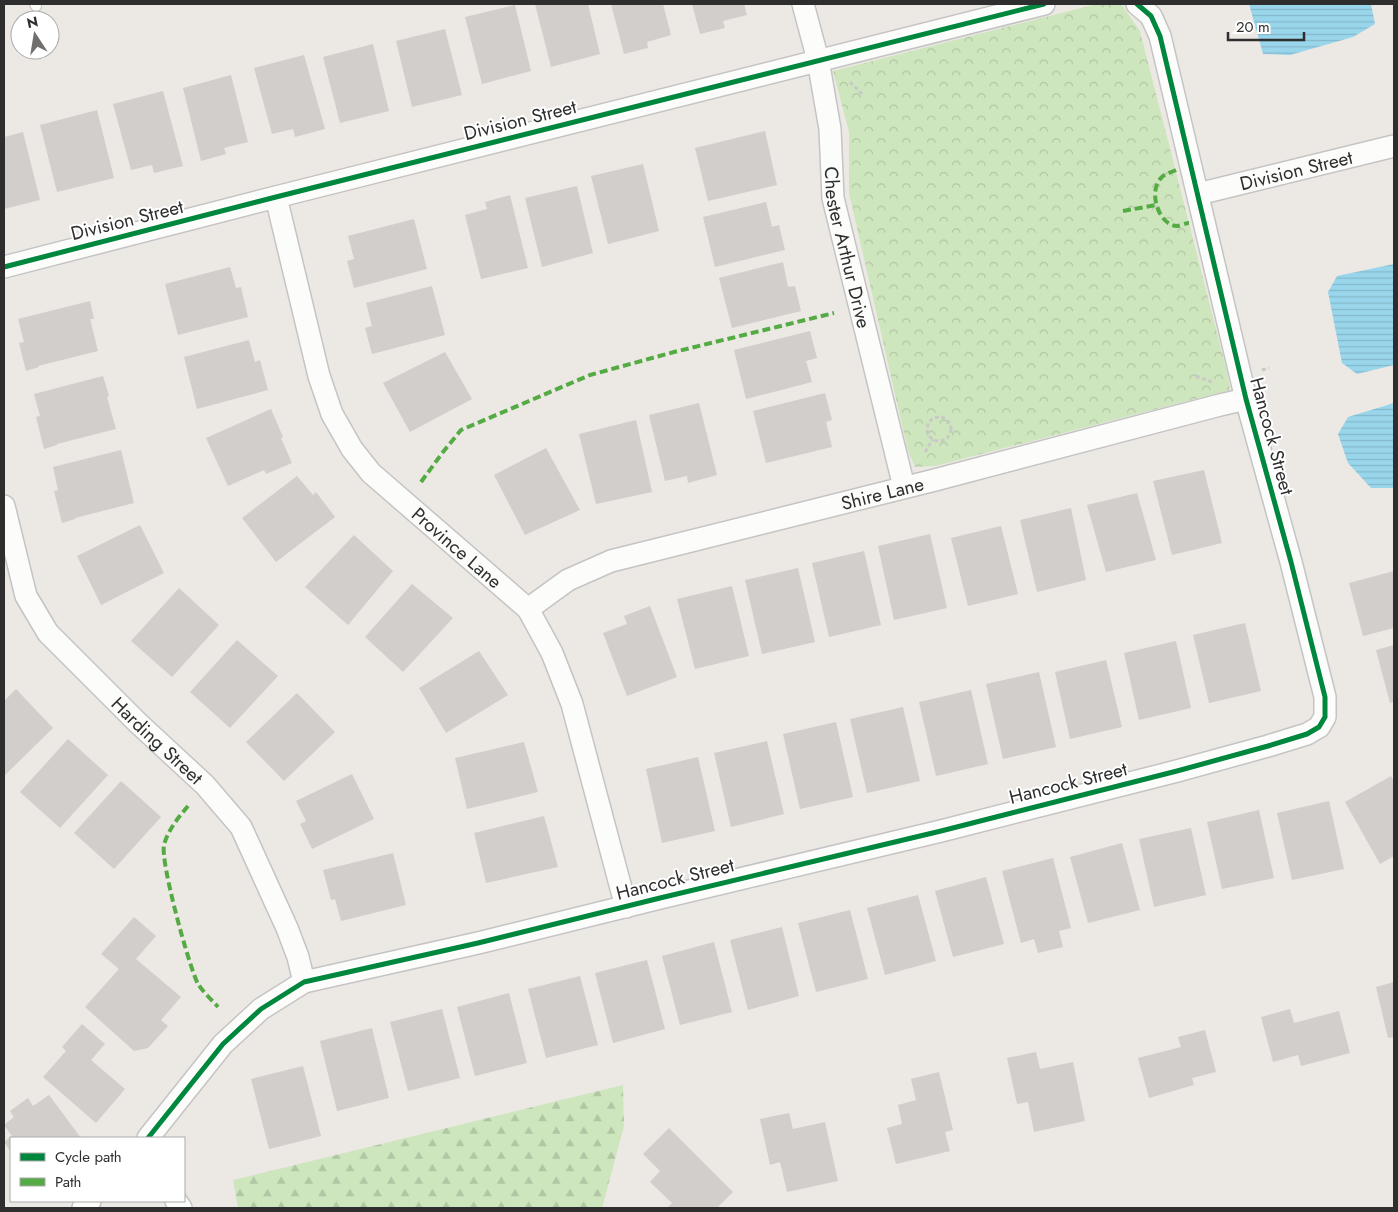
<svg xmlns="http://www.w3.org/2000/svg" width="1398" height="1212" viewBox="0 0 1398 1212" font-family="Jost,sans-serif">
<style>
.forest{fill:url(#forest-firs)}
.park{fill:url(#park-crowns)}
.water{fill:url(#water-rules)}
.building{fill:#d1cecb}
.lines{fill:none;stroke-linecap:round;stroke-linejoin:round}
.service-casing{stroke:#c5c4c5;stroke-width:12}
.minor-casing{stroke:#c5c4c5;stroke-width:24}
.path{stroke:#c9c9c8;stroke-width:3;stroke-dasharray:4 2.5;stroke-linecap:butt}
.service{stroke:#fcfcfb;stroke-width:10}
.minor{stroke:#fcfcfb;stroke-width:21}
.quiet{stroke:#54ab44;stroke-width:4;stroke-dasharray:8 4;stroke-linecap:butt}
.cycleway-casing{stroke:#fff;stroke-width:8}
.cycleway{stroke:#00873e;stroke-width:5}
.labels{text-anchor:middle;dominant-baseline:central;stroke-width:4;stroke-linejoin:round;paint-order:stroke}
.street-label{font-size:19px;fill:#2e2e2e;stroke:#fff}
</style>
<defs>
<pattern id="forest-firs" width="22" height="20" patternUnits="userSpaceOnUse" patternTransform="scale(1.25)"><rect width="22" height="20" fill="#cee6be"/><path d="M5 1l3.5 6h-7zM16 11l3.5 6h-7z" fill="#b1c6a4"/></pattern>
<pattern id="park-crowns" width="20" height="18" patternUnits="userSpaceOnUse" patternTransform="scale(1.25)"><rect width="20" height="18" fill="#cee6be"/><path d="M2 6a3 3 0 1 1 6 0M12 15a3 3 0 1 1 6 0" fill="none" stroke="#b1c6a4"/></pattern>
<pattern id="water-rules" width="6" height="5" patternUnits="userSpaceOnUse" patternTransform="scale(1.25)"><rect width="6" height="5" fill="#99d6ec"/><path d="M0 2.5h6" fill="none" stroke="#84b8cb"/></pattern>
</defs>
<rect width="100%" height="100%" fill="#ece8e4"/>
<path class="forest" d="M623,1085L624,1126L602,1208H238L233,1180Z"/>
<path class="park" d="M1097,4H1121L1140,31L1228,376L1230,390L935,466L915,467L908,451L849,193V132L833,71Z"/>
<g class="water">
<path d="M1249,4H1371L1375,24L1353,37L1290,55L1263,54Z"/>
<path d="M1394,264V365L1357,374L1342,363L1328,292L1337,276Z"/>
<path d="M1394,403V488H1371L1348,463L1338,434L1348,417Z"/>
</g>
<g class="building">
<path d="M535,4H588L600,54L551,67Z"/>
<path d="M611,4H663L671,35L647,42L648,48L624,54Z"/>
<path d="M692,4H744L747,15L723,21L725,28L700,34Z"/>
<path d="M515,5L531,71L482,84L465,17Z"/>
<path d="M445,29L462,95L412,107L396,41Z"/>
<path d="M373,44L389,111L340,123L323,57Z"/>
<path d="M304,55L325,129L295,137L293,129L272,134L254,68Z"/>
<path d="M231,75L248,142L224,148L226,154L201,161L183,88Z"/>
<path d="M163,91L183,166L154,173L152,165L131,170L113,104Z"/>
<path d="M97,110L114,178L57,192L40,125Z"/>
<path d="M765,131L777,185L708,201L695,148Z"/>
<path d="M23,132L40,200L4,209V137Z"/>
<path d="M643,164L659,231L608,244L591,176Z"/>
<path d="M577,186L593,253L542,267L525,198Z"/>
<path d="M510,195L528,268L481,279L465,215L487,209L485,202Z"/>
<path d="M766,202L772,227L779,225L785,250L715,267L703,217Z"/>
<path d="M414,219L427,269L354,288L347,261L354,259L348,236Z"/>
<path d="M783,262L788,287L795,286L801,311L732,328L719,278Z"/>
<path d="M230,267L236,288L241,287L248,317L178,335L165,284Z"/>
<path d="M432,286L445,335L372,354L365,328L372,326L366,303Z"/>
<path d="M90,301L94,319H90L98,351L38,366L39,367L26,371L19,343L24,342L18,319Z"/>
<path d="M810,331L817,358L806,361L812,382L746,399L734,350Z"/>
<path d="M249,340L255,362L260,360L268,390L197,409L184,357Z"/>
<path d="M445,352L472,399L410,432L383,383Z"/>
<path d="M103,376L109,396L107,397L116,429L57,444V445L44,449L36,417L40,416L34,394Z"/>
<path d="M825,393L832,420L826,422L832,447L766,463L753,411Z"/>
<path d="M699,403L717,475L688,483L687,476L665,481L649,415Z"/>
<path d="M271,409L283,437L281,438L292,463L266,474L264,470L228,486L206,438Z"/>
<path d="M636,420L652,492L596,504L579,434Z"/>
<path d="M546,448L580,510L525,535L494,475Z"/>
<path d="M121,450L134,503L75,518V519L62,523L54,491L58,490L53,467Z"/>
<path d="M1204,470L1222,543L1172,555L1153,481Z"/>
<path d="M297,476L313,495L316,492L335,517L276,562L242,518Z"/>
<path d="M1137,493L1156,560L1106,572L1087,505Z"/>
<path d="M1071,508L1086,580L1037,592L1020,520Z"/>
<path d="M140,525L164,573L101,605L77,556Z"/>
<path d="M1001,526L1018,594L968,606L951,538Z"/>
<path d="M930,534L947,608L894,620L878,546Z"/>
<path d="M354,535L393,571L348,625L305,587Z"/>
<path d="M864,551L881,625L829,637L812,563Z"/>
<path d="M798,568L815,642L762,654L745,580Z"/>
<path d="M1394,571V628L1363,636L1349,583Z"/>
<path d="M412,584L453,618L403,672L365,637Z"/>
<path d="M732,586L749,656L695,669L677,599Z"/>
<path d="M179,588L219,625L172,677L131,641Z"/>
<path d="M650,606L677,677L627,696L603,633L627,624L624,616Z"/>
<path d="M1245,623L1261,691L1209,703L1193,635Z"/>
<path d="M237,640L278,676L230,728L190,692Z"/>
<path d="M1176,641L1191,708L1139,720L1124,653Z"/>
<path d="M1394,645V702L1390,703L1376,650Z"/>
<path d="M479,651L508,695L446,733L419,688Z"/>
<path d="M1106,660L1122,727L1070,739L1055,672Z"/>
<path d="M1039,672L1056,747L1003,759L986,684Z"/>
<path d="M16,689L53,728L4,776V701Z"/>
<path d="M971,690L988,764L936,776L919,702Z"/>
<path d="M297,693L335,732L284,781L246,742Z"/>
<path d="M903,707L920,781L867,793L850,719Z"/>
<path d="M836,722L853,797L800,809L783,734Z"/>
<path d="M68,739L108,775L60,828L20,792Z"/>
<path d="M767,741L784,814L731,827L714,753Z"/>
<path d="M524,742L538,792L467,809L455,758Z"/>
<path d="M698,757L715,831L662,843L646,769Z"/>
<path d="M352,774L374,819L312,849L300,824L306,821L296,801Z"/>
<path d="M1391,776L1394,782V856L1380,864L1345,802Z"/>
<path d="M121,781L161,817L114,869L74,833Z"/>
<path d="M1329,801L1344,869L1292,880L1277,813Z"/>
<path d="M1259,810L1274,878L1222,889L1207,822Z"/>
<path d="M544,816L558,867L486,883L474,833Z"/>
<path d="M1191,828L1206,895L1154,907L1139,839Z"/>
<path d="M1122,843L1140,910L1088,923L1070,857Z"/>
<path d="M393,853L406,905L341,921L335,899L331,900L323,870Z"/>
<path d="M1053,858L1071,928L1059,931L1063,947L1038,953L1034,939L1021,943L1002,871Z"/>
<path d="M986,877L1004,944L953,957L935,891Z"/>
<path d="M918,895L936,961L885,975L867,908Z"/>
<path d="M850,910L868,979L816,992L798,923Z"/>
<path d="M134,917L156,936L136,959L181,997L161,1020L168,1026L148,1048L134,1051L85,1007L119,969L101,954Z"/>
<path d="M782,927L799,996L748,1010L730,940Z"/>
<path d="M714,942L732,1012L680,1025L662,956Z"/>
<path d="M647,960L665,1029L613,1043L595,973Z"/>
<path d="M580,976L598,1045L546,1058L528,989Z"/>
<path d="M1394,982V1037L1388,1038L1376,987Z"/>
<path d="M509,993L527,1063L475,1076L457,1007Z"/>
<path d="M442,1009L460,1078L408,1091L390,1022Z"/>
<path d="M1290,1009L1294,1023L1339,1011L1350,1053L1301,1066L1298,1055L1273,1062L1261,1017Z"/>
<path d="M82,1024L105,1044L91,1060L125,1089L96,1123L43,1077L66,1051L62,1047Z"/>
<path d="M372,1028L389,1098L337,1111L320,1041Z"/>
<path d="M1205,1030L1216,1072L1192,1078L1194,1085L1149,1098L1138,1058L1181,1047L1178,1037Z"/>
<path d="M1036,1052L1040,1069L1073,1062L1085,1121L1034,1132L1028,1102L1017,1104L1007,1058Z"/>
<path d="M303,1066L321,1136L269,1149L251,1079Z"/>
<path d="M939,1072L953,1130L945,1132L950,1151L896,1164L887,1128L902,1124L898,1105L916,1100L911,1079Z"/>
<path d="M49,1095L81,1138H11V1152L4,1142L12,1136L4,1125L14,1117L10,1111L28,1098L33,1106Z"/>
<path d="M789,1113L793,1129L825,1122L838,1181L787,1192L780,1162L770,1165L760,1119Z"/>
<path d="M669,1128L733,1192L717,1208H667L672,1203L650,1182L660,1171L643,1154Z"/>
</g>
<g class="lines">
<defs>
<path id="service" d="M35,4L36,6"/>
<g id="minor">
<path id="s1" d="M803,4L818,60L830,129L833,198L904,487"/>
<path id="s2" d="M1198,194L1394,146"/>
<path id="s3" d="M276,197L319,376L332,414L352,449L371,473L528,609L552,653L572,704L626,907"/>
<path d="M4,267L276,197L1044,4"/>
<path id="s4" d="M4,506L26,596L48,633L138,723L205,785L241,827L287,928L298,957L304,982"/>
<path id="s5" d="M528,609L568,580L611,561L931,481L1220,405L1246,399"/>
<path d="M148,1138L223,1044L261,1009L304,982L478,943L660,898L941,831L1177,771L1268,746L1307,734L1319,727L1325,717V697L1291,562L1246,399L1160,36L1151,16L1137,4"/>
<path d="M176,1201L181,1208"/>
<path d="M83,1208L90,1201"/>
</g>
</defs>
<use href="#service" class="service-casing"/>
<use href="#minor" class="minor-casing"/>
<g class="path">
<path d="M850,82L862,94"/>
<path d="M1262,370L1269,368"/>
<path d="M1196,376L1212,382"/>
<circle cx="939" cy="429" r="12"/>
<path d="M925,452L933,439"/>
</g>
<use href="#service" class="service"/>
<use href="#minor" class="minor"/>
<g class="quiet">
<path d="M1176,170C1172,172 1164,174 1161,178C1148,191 1158,225 1177,226C1180,226 1186,223 1189,223"/>
<path d="M1123,211L1156,205"/>
<path d="M421,482L443,452L461,430L590,375L674,352L834,313"/>
<path d="M188,806C178,818 168,830 164,845C160,861 189,967 198,984C203,992 212,1000 218,1007"/>
</g>
<defs>
<g id="cycleway">
<path d="M4,267L276,197L1044,4"/>
<path d="M148,1138L223,1044L261,1009L304,982L478,943L660,898L941,831L1177,771L1268,746L1307,734L1319,727L1325,717V697L1291,562L1246,399L1160,36L1151,16L1137,4"/>
</g>
</defs>
<use href="#cycleway" class="cycleway-casing"/>
<use href="#cycleway" class="cycleway"/>
</g>
<g class="labels">
<g class="street-label">
<text transform="translate(520 120) rotate(-14)">Division Street</text>
<text stroke="none"><textPath href="#s2" startOffset="101">Division Street</textPath></text>
<text transform="translate(127 220) rotate(-14)">Division Street</text>
<text stroke="none"><textPath href="#s1" startOffset="248">Chester Arthur Drive</textPath></text>
<text transform="translate(1272 436) rotate(75)">Hancock Street</text>
<text stroke="none"><textPath href="#s5" startOffset="376">Shire Lane</textPath></text>
<text stroke="none"><textPath href="#s3" startOffset="409">Province Lane</textPath></text>
<text stroke="none"><textPath href="#s4" startOffset="289">Harding Street</textPath></text>
<text transform="translate(1068 783) rotate(-14)">Hancock Street</text>
<text transform="translate(675 879) rotate(-14)">Hancock Street</text>
</g>
</g>
<rect width="1398" height="1212" fill="none" stroke="#2e2e2e" stroke-width="10"/>
<rect x="10" y="1137" width="175" height="65" fill="#ffffff" stroke="#ababab"/>
<rect x="20" y="1153" width="25" height="8" fill="#00873e" stroke="#ababab"/>
<text x="55" y="1162" font-size="15" fill="#2e2e2e">Cycle path</text>
<rect x="20" y="1178" width="25" height="8" fill="#54ab44" stroke="#ababab"/>
<text x="55" y="1187" font-size="15" fill="#2e2e2e">Path</text>
<g transform="translate(35 35) rotate(348)"><circle r="24" fill="#ffffff" stroke="#ababab"/>
<path d="M0-4L9 19L0 12L-9 19Z" fill="#706f6e"/>
<text y="-8" font-size="14" font-weight="bold" text-anchor="middle" fill="#2e2e2e">N</text>
</g>
<path d="M1228 32v8h76v-8" fill="none" stroke="#2e2e2e" stroke-width="2.5"/>
<text x="1236" y="32" font-size="15" fill="#2e2e2e" stroke="#ffffff" stroke-width="4" paint-order="stroke">20 m</text>
</svg>
